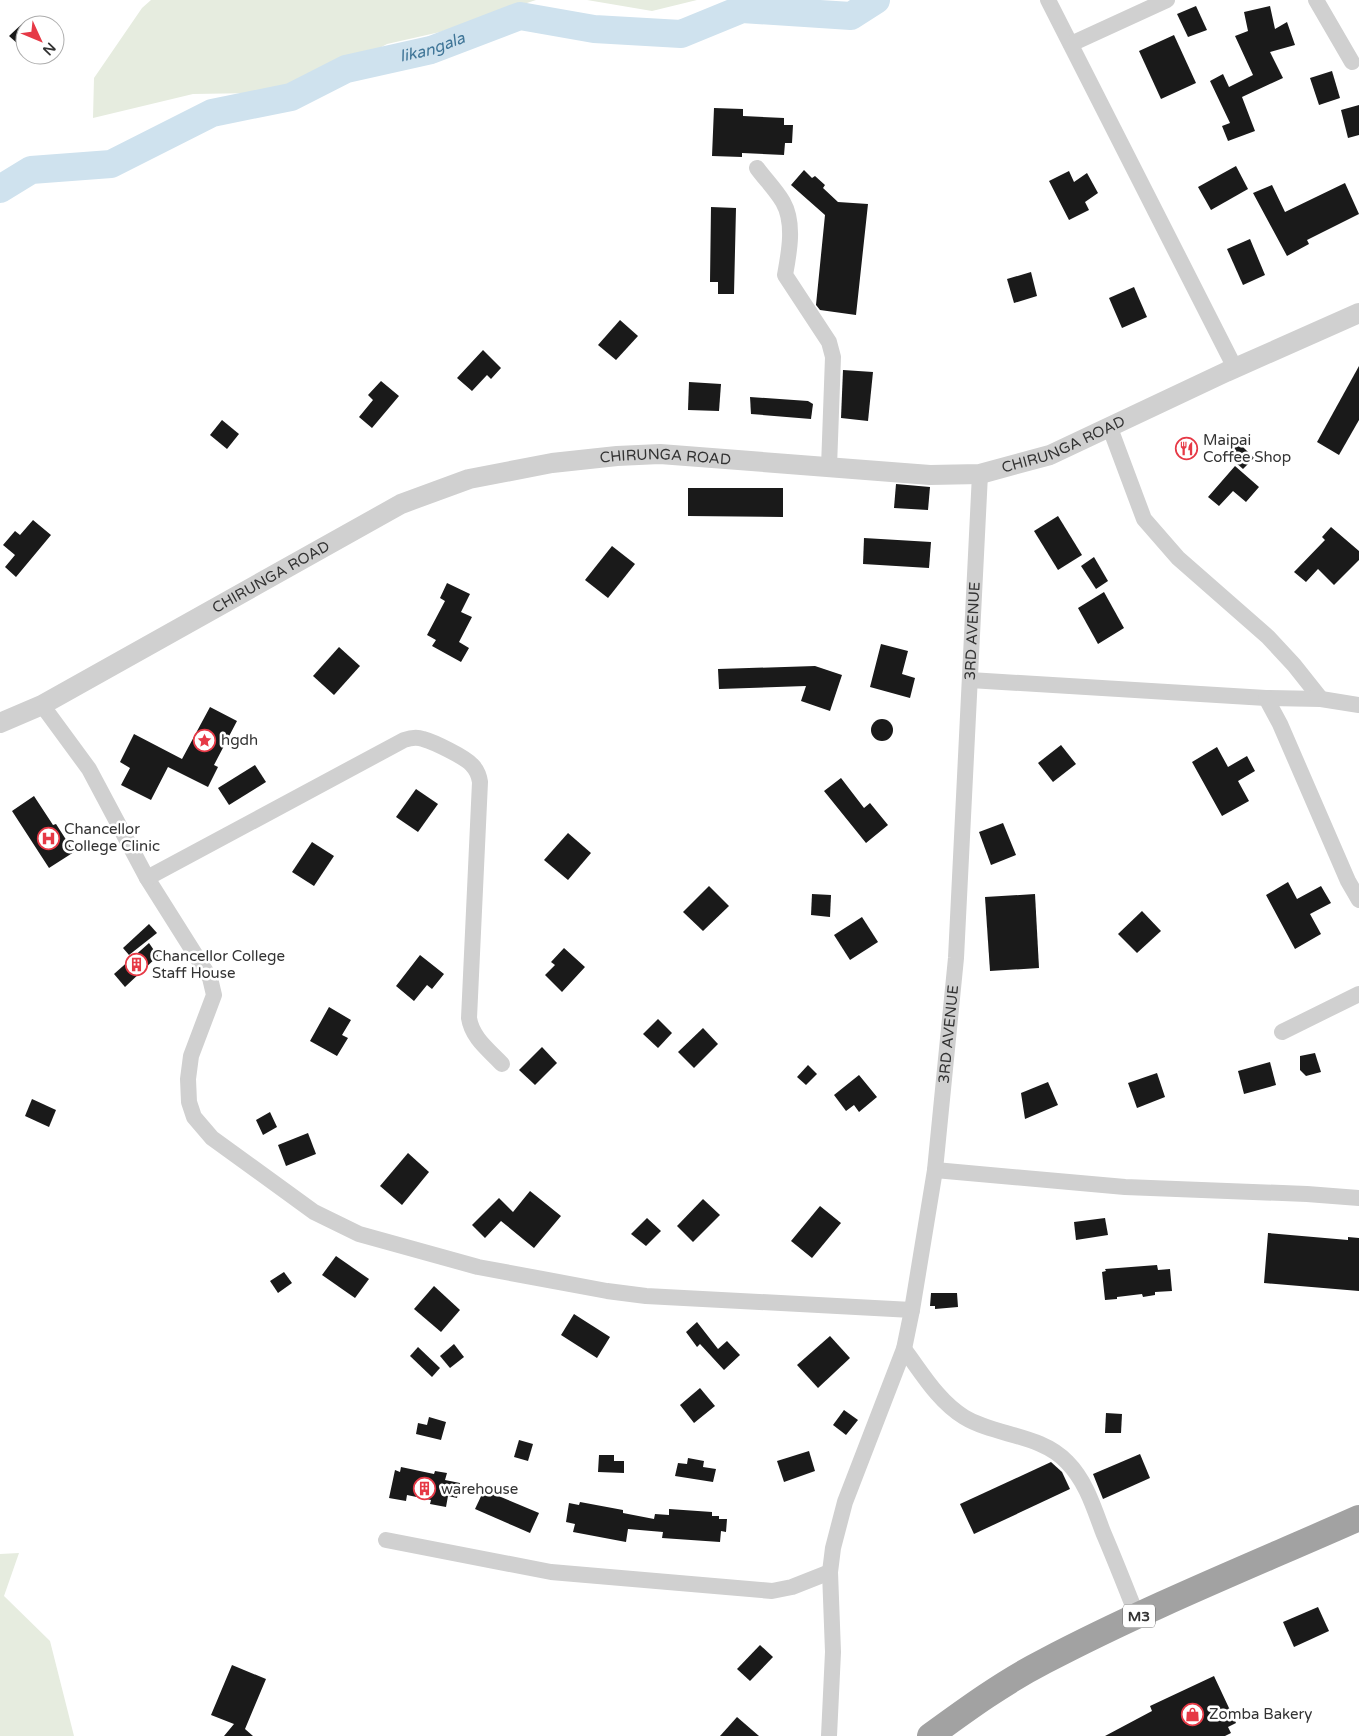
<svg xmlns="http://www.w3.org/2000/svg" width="1359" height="1736" viewBox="0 0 1359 1736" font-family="'Varela Round',sans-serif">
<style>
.green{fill:#e6ecdf}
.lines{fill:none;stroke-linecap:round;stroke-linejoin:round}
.river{stroke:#cfe2ee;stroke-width:28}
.building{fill:#1a1a1a}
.minor{stroke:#d0d0d0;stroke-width:16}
.tertiary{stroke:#d0d0d0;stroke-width:20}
.trunk{stroke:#a2a2a2;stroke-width:26}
.labels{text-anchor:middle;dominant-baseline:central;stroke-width:5;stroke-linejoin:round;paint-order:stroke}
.shield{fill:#fff;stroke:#707070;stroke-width:1}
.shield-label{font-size:14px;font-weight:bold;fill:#333}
.poi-label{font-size:15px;fill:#333;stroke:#fff;text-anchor:start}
.street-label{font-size:15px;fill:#333;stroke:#fff}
.water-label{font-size:16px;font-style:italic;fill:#3f7597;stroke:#fff}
</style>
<rect width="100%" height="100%" fill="#fff"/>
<g class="green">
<path d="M151,0H536L440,32L387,44L328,76L262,93L193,94L93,118L94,78L142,8Z"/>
<path d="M587,0H697L652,11Z"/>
<path d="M19,1553L4,1596L50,1641L74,1736H0V1554Z"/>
</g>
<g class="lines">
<path class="river" id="s1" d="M0,189L31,170L111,164L212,113L291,97L346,69L431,50L520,16L594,29L681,34L742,9L851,16L876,0"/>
</g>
<g class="building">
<path d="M1196,6L1207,30L1188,37L1177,14Z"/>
<path d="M1270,6L1275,29L1287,22L1295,45L1270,52L1283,78L1242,97L1255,131L1228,141L1222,126L1230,123L1210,81L1223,74L1229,87L1253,75L1235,36L1248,31L1244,12Z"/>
<path d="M25,21V42L21,41L18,44L9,36Z"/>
<path d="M1174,35L1196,83L1161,99L1139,51Z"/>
<path d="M1332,71L1340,98L1319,105L1310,78Z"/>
<path d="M1359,105V135L1348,138L1341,110Z"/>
<path d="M714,108L743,109V116L784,118V125H793L792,143H785L784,155L742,153V157L712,156Z"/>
<path d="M1236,166L1248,189L1211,210L1198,187Z"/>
<path d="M804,170L812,178L815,176L825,185L823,188L838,202L868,204L856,315L820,310L816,305L825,215L791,185Z"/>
<path d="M1069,171L1074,182L1087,173L1098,193L1085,202L1089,210L1069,220L1049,181Z"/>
<path d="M1345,183L1359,214L1307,240L1309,244L1287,256L1253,193L1272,185L1285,212Z"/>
<path d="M711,207L736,208L734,294H718V282H710Z"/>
<path d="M1250,239L1265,275L1243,285L1227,249Z"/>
<path d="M1031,272L1037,296L1014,303L1007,279Z"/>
<path d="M1134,287L1147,317L1122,328L1109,298Z"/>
<path d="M620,320L638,336L616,360L598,345Z"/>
<path d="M483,350L501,368L491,379L487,375L472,391L457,378Z"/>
<path d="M1359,366V420L1339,455L1317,442Z"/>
<path d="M843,370L873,372L868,421L841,418Z"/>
<path d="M381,381L399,396L372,428L359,417L373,400L368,395Z"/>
<path d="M689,382L721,384L719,411L688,410Z"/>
<path d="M750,397L808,401L813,404L811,419L751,414Z"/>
<path d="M222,420L239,434L227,449L210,435Z"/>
<path d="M1238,442L1254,458L1243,469L1226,454Z"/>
<path d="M1235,466L1259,487L1246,502L1233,491L1219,506L1208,497Z"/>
<path d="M896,484L930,487L928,510L894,508Z"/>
<path d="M688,488H783V517L688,516Z"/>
<path d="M1058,516L1082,555L1058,570L1034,531Z"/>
<path d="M33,520L51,535L16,577L5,567L15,555L3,545L15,531L20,535Z"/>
<path d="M1331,527L1359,551V560L1334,585L1318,569L1306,582L1294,572L1325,540L1322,537Z"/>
<path d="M864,538L931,542L929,568L863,564Z"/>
<path d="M612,546L635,564L608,598L585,580Z"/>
<path d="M1094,557L1108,581L1096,589L1081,566Z"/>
<path d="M447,583L470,594L461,612L472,617L459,642L469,648L461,662L432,646L436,640L427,635L445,601L440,598Z"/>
<path d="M1104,592L1124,628L1098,644L1078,608Z"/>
<path d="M881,644L908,651L902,674L915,678L910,698L870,687Z"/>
<path d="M339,647L360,666L334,695L313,676Z"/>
<path d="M815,666L842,675L830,711L801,701L806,686L719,689L718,669Z"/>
<path d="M210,707L237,721L214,765L218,767L208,787L168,767L151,800L121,785L130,768L120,762L134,734L182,759Z"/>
<circle cx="882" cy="730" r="11"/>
<path d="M1061,745L1076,764L1053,782L1038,763Z"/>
<path d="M1217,747L1228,767L1247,756L1255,771L1238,781L1249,801L1222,816L1192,762Z"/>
<path d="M255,765L266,782L229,805L218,788Z"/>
<path d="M841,778L864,808L870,803L888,825L866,843L824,791Z"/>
<path d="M416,789L438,804L418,832L396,817Z"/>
<path d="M34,796L53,825L56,824L74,852L49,868L12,811Z"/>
<path d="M1003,823L1016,855L991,865L979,832Z"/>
<path d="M568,833L591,853L568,880L544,860Z"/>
<path d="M312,842L334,856L314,886L292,872Z"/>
<path d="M1288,882L1297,899L1321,886L1331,903L1310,914L1321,934L1295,949L1266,895Z"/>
<path d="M709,886L729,906L703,931L683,912Z"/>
<path d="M812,894L831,895L830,917L811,915Z"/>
<path d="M1035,894L1039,968L990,971L985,897Z"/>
<path d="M1142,911L1161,931L1137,953L1118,934Z"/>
<path d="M862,917L878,942L850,960L834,935Z"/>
<path d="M149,924L157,933L129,955L123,948Z"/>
<path d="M149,943L158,956L125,987L114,974Z"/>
<path d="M564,948L585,967L562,992L545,975L555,965L551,962Z"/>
<path d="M420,955L444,974L432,989L427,985L414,1001L396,986Z"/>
<path d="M329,1007L351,1020L342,1035L348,1038L337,1056L310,1041Z"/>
<path d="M658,1019L672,1033L658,1048L643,1034Z"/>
<path d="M703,1028L718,1044L694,1068L678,1052Z"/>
<path d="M542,1047L557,1063L535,1085L519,1070Z"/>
<path d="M1315,1053L1321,1072L1306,1076L1300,1070V1056Z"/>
<path d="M1270,1062L1276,1085L1244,1094L1238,1071Z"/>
<path d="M808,1065L817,1074L806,1085L797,1077Z"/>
<path d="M1157,1073L1165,1097L1137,1108L1128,1083Z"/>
<path d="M859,1075L877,1097L859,1112L854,1105L846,1111L834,1095Z"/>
<path d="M1048,1082L1058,1105L1025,1119L1021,1093Z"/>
<path d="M32,1099L56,1110L49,1127L25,1116Z"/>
<path d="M270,1112L277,1127L263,1135L256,1120Z"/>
<path d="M308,1133L316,1154L286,1166L278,1145Z"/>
<path d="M408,1153L429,1172L402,1205L380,1186Z"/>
<path d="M530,1191L561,1216L534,1248L501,1221L485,1238L472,1225L499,1198L513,1212Z"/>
<path d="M703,1199L720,1215L693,1242L677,1226Z"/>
<path d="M820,1206L841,1223L812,1258L791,1241Z"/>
<path d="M647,1218L661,1231L646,1246L631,1234Z"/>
<path d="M1105,1218L1108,1235L1076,1240L1074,1222Z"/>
<path d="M1268,1233L1348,1240V1237L1359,1238V1291L1264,1283Z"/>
<path d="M336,1256L369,1279L355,1298L322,1275Z"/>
<path d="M1157,1265L1158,1270L1170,1269L1172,1291L1155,1292V1295L1143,1297L1142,1294L1117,1297V1299L1105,1300L1102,1272L1106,1271L1105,1269Z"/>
<path d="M284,1272L292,1283L278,1293L270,1281Z"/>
<path d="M434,1286L460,1310L441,1332L414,1309Z"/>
<path d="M931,1293H957L958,1307L935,1309V1306H930Z"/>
<path d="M574,1314L610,1337L597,1358L561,1335Z"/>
<path d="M697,1322L718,1349L727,1341L740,1355L724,1370L700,1344L697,1347L686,1332Z"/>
<path d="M830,1336L850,1358L818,1388L797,1365Z"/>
<path d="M454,1344L464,1357L450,1368L440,1356Z"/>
<path d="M418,1347L440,1368L432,1377L410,1356Z"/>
<path d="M700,1388L715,1406L694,1423L680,1405Z"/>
<path d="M844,1410L858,1420L846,1435L833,1425Z"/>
<path d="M1106,1413L1122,1414L1121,1433H1105Z"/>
<path d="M429,1417L446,1422L441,1440L416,1434L418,1423L427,1425Z"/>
<path d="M519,1440L533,1444L528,1461L514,1457Z"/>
<path d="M809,1451L815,1471L784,1482L777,1461Z"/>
<path d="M1140,1454L1150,1478L1103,1499L1093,1474Z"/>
<path d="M599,1455H614V1461H624V1473L598,1472Z"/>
<path d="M688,1458L704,1461L703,1467L716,1469L713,1482L675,1476L678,1463L687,1464Z"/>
<path d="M1051,1462L1062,1472L1070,1489L974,1534L960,1504Z"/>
<path d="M401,1467L434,1474L435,1471L447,1473L445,1480L460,1483L457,1498L448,1496L446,1507L430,1504L431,1500L407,1495L406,1501L389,1498L395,1470L400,1472Z"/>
<path d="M484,1490L539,1513L530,1533L475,1509Z"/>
<path d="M580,1502L623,1510V1513L654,1519L655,1514L669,1515V1509L712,1512V1516H719V1519H727L726,1532L721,1531L720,1542L662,1538L663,1532L628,1529L626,1542L573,1532L575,1524L566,1522L569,1503L579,1505Z"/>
<path d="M1318,1607L1329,1631L1294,1647L1283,1622Z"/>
<path d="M760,1645L773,1657L750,1681L737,1669Z"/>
<path d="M232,1665L266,1679L245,1729L253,1736H224L234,1724L211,1715Z"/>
<path d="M1214,1676L1236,1723L1228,1727L1231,1733L1225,1736H1105L1152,1711L1150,1706Z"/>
<path d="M737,1717L759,1736H720Z"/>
</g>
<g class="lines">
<g class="minor">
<path d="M1048,0L1235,368"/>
<path d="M1316,0L1352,62"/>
<path d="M1071,44L1167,0"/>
<path d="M757,168C765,179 776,190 783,202C795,223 789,253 785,275L829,342L833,357L829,467"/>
<path d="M1110,428L1144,519L1178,558L1268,637L1294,665L1321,699"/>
<path d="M970,680L1266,698L1321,699L1359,705"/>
<path d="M1266,698L1280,724L1348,881L1359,900"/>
<path d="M42,705L89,769L147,878L210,978L214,995L191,1056L188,1079L189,1102L194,1117L212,1138L314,1212L359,1234L478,1267L607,1291L646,1296L912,1310"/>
<path d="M147,878L404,740C410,738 417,737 423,739C434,742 465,757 472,765C477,770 479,775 480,782L469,1018C472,1038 489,1050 502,1064"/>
<path d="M1282,1032L1359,994"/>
<path d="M935,1170L1125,1187L1307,1194L1359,1198"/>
<path d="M904,1349C922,1373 938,1401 964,1417C995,1436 1041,1434 1067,1462C1086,1481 1094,1508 1103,1532C1115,1560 1126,1588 1137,1616"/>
<path d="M386,1540L551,1572L772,1591L792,1587L830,1572"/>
<path id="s2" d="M829,1736L833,1652L830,1572L833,1548L845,1502L904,1349L912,1310L935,1170L956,958L980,474"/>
</g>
<path class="tertiary" id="s3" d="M0,723L42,705L401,504L469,479L552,463L617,456L660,454L930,475L980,474L1050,455L1226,372L1359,313"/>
<path class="trunk" d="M930,1736C967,1709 1004,1682 1045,1661C1146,1608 1255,1564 1359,1518"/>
</g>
<defs>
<symbol id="restaurant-ring" viewBox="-11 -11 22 22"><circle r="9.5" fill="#fff" stroke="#e63946" stroke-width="1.5"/><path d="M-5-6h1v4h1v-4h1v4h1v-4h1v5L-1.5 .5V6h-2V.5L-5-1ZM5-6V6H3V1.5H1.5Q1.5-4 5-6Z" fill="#e63946"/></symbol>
<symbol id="sight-ring" viewBox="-11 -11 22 22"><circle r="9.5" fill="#fff" stroke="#e63946" stroke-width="1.5"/><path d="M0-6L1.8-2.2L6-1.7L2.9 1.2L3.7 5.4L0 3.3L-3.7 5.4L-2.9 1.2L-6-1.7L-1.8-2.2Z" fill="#e63946"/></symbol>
<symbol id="hospital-ring" viewBox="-11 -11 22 22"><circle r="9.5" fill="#fff" stroke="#e63946" stroke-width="1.5"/><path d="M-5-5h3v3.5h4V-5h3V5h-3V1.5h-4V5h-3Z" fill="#e63946"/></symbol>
<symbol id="building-ring" viewBox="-11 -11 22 22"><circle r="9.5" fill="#fff" stroke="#e63946" stroke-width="1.5"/><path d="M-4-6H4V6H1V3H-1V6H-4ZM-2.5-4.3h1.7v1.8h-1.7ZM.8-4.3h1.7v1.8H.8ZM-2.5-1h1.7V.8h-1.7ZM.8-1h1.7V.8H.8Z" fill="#e63946"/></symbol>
<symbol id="shop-ring" viewBox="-11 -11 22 22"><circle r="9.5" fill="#fff" stroke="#e63946" stroke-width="1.5"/><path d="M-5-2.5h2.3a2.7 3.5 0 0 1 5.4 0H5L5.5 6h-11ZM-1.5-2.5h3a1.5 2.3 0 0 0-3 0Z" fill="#e63946"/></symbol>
</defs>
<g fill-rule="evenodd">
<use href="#restaurant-ring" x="1174" y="436" width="25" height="25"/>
<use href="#sight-ring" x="192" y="728" width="25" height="25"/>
<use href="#hospital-ring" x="36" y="826" width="25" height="25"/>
<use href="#building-ring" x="124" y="952" width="25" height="25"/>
<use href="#building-ring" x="412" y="1476" width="25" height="25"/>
<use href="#shop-ring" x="1180" y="1702" width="25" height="25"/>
</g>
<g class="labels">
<rect class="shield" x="1123" y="1604.5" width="32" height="23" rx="4"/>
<g class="shield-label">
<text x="1139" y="1616">M3</text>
</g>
<g class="poi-label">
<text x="1203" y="440">Maipai<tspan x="1203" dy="17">Coffee Shop</tspan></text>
<text x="221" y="740">hgdh</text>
<text x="64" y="829">Chancellor<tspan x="64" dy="17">College Clinic</tspan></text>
<text x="152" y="956">Chancellor College<tspan x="152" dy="17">Staff House</tspan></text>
<text x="441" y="1489">warehouse</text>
<text x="1209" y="1714">Zomba Bakery</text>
</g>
<g class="street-label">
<text stroke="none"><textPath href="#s3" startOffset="1132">CHIRUNGA ROAD</textPath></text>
<text stroke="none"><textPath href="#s3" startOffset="728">CHIRUNGA ROAD</textPath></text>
<text stroke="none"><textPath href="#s3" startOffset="308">CHIRUNGA ROAD</textPath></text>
<text stroke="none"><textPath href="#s2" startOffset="1122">3RD AVENUE</textPath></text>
<text stroke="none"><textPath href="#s2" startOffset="718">3RD AVENUE</textPath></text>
</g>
<g class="water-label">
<text stroke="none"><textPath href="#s1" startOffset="461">likangala</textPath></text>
</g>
</g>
<g transform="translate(40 40) rotate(134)"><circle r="24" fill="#ffffff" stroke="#adadad"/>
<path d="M0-4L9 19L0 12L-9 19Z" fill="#e63946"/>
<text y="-8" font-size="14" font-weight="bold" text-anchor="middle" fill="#333333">N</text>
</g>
</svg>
